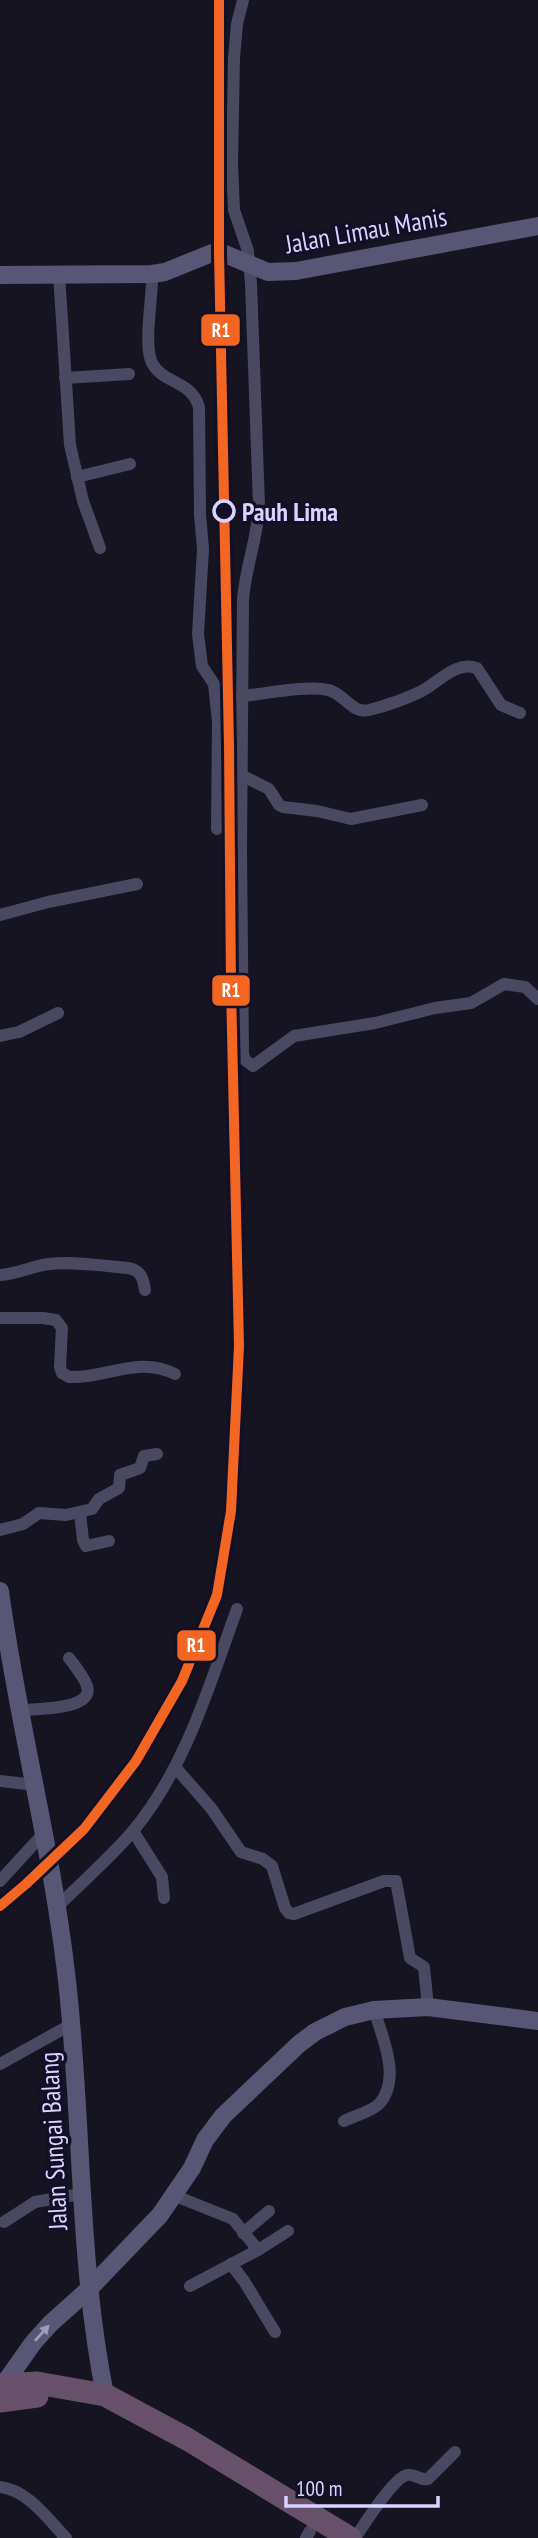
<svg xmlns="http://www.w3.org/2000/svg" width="538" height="2538" viewBox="0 0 538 2538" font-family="'PT Sans Narrow',sans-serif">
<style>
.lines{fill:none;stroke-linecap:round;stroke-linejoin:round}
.street{stroke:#4a4962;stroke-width:12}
.secondary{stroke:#575674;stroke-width:18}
.highway{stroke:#67516a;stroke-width:23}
.rail-1-casing{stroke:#130f26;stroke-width:16}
.rail-1{stroke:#f26522;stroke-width:10}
.oneway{fill:#9e9bc0}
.stop-dot{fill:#130f26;stroke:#d9d4ff;stroke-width:3.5}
.labels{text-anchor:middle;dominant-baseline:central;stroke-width:7;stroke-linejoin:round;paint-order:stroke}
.street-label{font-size:26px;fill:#d9d4ff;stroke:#130f26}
.stop-label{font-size:26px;font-weight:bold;fill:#d9d4ff;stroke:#130f26;text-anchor:start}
.line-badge{stroke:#130f26;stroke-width:2.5}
.badge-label{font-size:19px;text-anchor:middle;font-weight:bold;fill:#fff}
</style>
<rect width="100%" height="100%" fill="#161421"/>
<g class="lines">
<g class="street">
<path d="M243,0L237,24L234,58L232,164L234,210L248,251L251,283L259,505C258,538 245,568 243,600L241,851L243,1054L245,1060L253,1066L294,1036L375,1023L435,1008L471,1003L504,984L525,987L538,999"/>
<path d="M59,274L70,445L83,501L100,548"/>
<path d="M152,274C153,297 143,344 152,363C163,384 191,380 199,407L200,514L203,549L198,634L202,666L214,684L218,721L217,829"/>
<path d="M65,378L129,374"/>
<path d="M77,477L130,464"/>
<path d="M242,696C265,694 307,685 328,690C344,693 351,714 369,710C385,706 405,699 420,692C437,684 456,660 477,668L501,705L520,713"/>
<path d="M241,775L269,789L279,805L283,807L317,811L351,819L422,805"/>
<path d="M0,915L48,902L137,884"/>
<path d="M0,1036L19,1032L58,1013"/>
<path d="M0,1275C18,1274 32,1266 49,1264C75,1261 103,1266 128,1268C141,1270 143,1278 145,1290"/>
<path d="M0,1318H43L56,1320L62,1328L60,1367L62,1373L69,1377C107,1379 138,1355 175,1374"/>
<path d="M80,1513L83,1540L86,1546L109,1541"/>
<path d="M0,1530L23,1524L39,1513L66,1515L92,1509L99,1499L119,1488L120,1475L140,1468L144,1456L157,1454"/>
<path d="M21,1710C35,1709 95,1710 87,1686C84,1677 75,1666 69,1658"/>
<path d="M175,1767L211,1808L241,1852L263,1859L272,1866L285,1908L289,1913L294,1914L384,1881H396L410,1958L424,1967L428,2007"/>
<path d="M0,1781L36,1785"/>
<path d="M133,1831L162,1877L164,1898"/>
<path d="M0,1881L44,1833"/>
<path d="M57,1907C82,1882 110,1858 133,1831C186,1767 209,1686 237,1609"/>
<path d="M0,2064L72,2024"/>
<path d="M344,2121C354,2116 371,2112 379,2104C402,2079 382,2036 374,2010"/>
<path d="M173,2195L233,2219L258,2250L190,2286"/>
<path d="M4,2222L35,2202L81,2194"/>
<path d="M243,2233L269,2211"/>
<path d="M258,2250L288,2231"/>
<path d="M231,2264L244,2281L275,2332"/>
<path d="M0,2487C28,2490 48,2519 66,2538"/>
<path d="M306,2538L310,2531"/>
<path d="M355,2538C364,2525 393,2478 407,2475C415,2473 420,2481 428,2479L455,2452"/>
</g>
<g class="secondary">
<path d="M0,275L152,274L165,272L212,253L225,254L268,272L296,271L538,226"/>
<path d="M0,1591C17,1719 51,1844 66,1972C83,2113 77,2255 105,2395"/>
<path d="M4,2384L33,2343L50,2324L89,2289L160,2215L192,2168L205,2140L223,2116L299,2044L315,2032L345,2017L374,2010L428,2007L538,2021"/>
</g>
<g class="highway">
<path d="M0,2385L37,2383L105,2395L187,2439L350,2538"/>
<path d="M0,2401L37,2396"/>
</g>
<defs>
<path id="rail-1" d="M0,1906L26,1884L84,1829L136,1761L182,1681L217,1595L231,1511L239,1346L231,987L229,745L219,253V0"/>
</defs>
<use href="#rail-1" class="rail-1-casing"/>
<use href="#rail-1" class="rail-1"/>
</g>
<defs><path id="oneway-solid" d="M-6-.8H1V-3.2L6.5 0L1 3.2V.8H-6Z" transform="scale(1.75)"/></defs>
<use class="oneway" href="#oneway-solid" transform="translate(42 2333) rotate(-48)"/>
<circle class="stop-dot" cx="224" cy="511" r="10"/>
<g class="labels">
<g class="street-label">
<text transform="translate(366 230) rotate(-10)">Jalan Limau Manis</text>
<text transform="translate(53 2141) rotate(-93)">Jalan Sungai Balang</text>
</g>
<g class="stop-label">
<text x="242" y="511">Pauh Lima</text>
</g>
</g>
<g class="line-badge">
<rect x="200" y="313" width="41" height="34" rx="7" fill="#f26522"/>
<rect x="211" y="974" width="40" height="33" rx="7" fill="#f26522"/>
<rect x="176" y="1629" width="41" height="33" rx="7" fill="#f26522"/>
</g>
<g class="badge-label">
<text x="221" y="337">R1</text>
<text x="231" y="997">R1</text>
<text x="196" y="1652">R1</text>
</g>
<path d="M286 2496v10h152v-10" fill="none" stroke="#d9d4ff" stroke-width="3.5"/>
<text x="296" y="2496" font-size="21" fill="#d9d4ff" stroke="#130f26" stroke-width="5" paint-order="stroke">100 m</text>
</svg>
